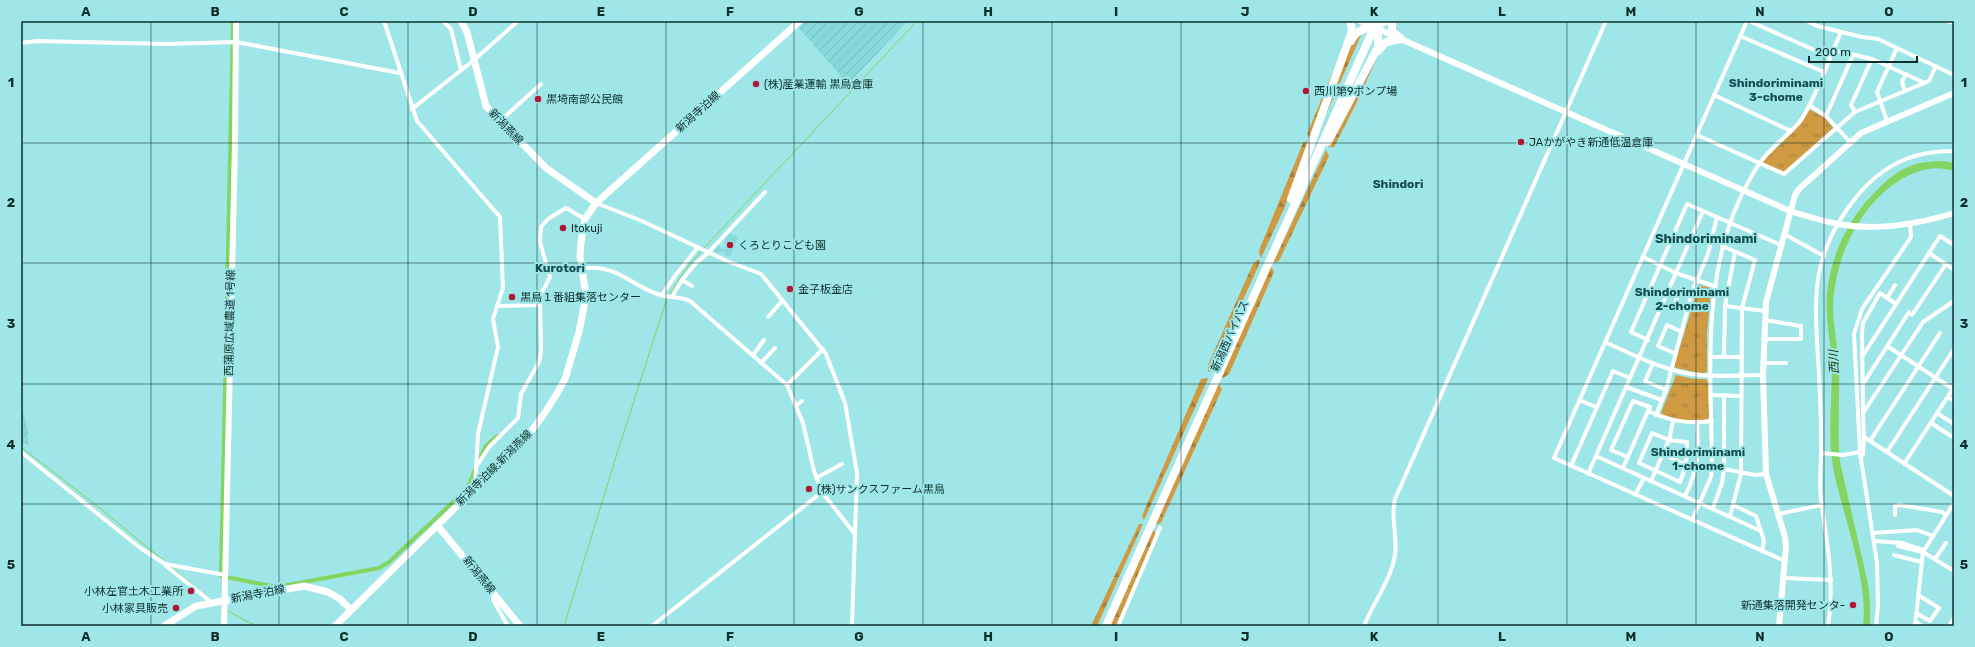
<svg xmlns="http://www.w3.org/2000/svg" width="1975" height="647" viewBox="0 0 1975 647" font-family="Rubik,'Noto Sans JP',sans-serif">
<style>
.built{fill:#87d9db}
.industrial{fill:url(#industrial-furrows)}
.grass{fill:url(#grass-tufts)}
.forest{fill:url(#forest-firs)}
.water{fill:#84d461}
.lines{fill:none;stroke-linecap:round;stroke-linejoin:round}
.stream{stroke:#84d461;stroke-width:1}
.canal{stroke:#84d461;stroke-width:4}
.street{stroke:#fff;stroke-width:4}
.secondary{stroke:#fff;stroke-width:6}
.primary{stroke:#fff;stroke-width:7}
.highway{stroke:#fff;stroke-width:8}
.grid{fill:none;stroke:#0e2d2d;stroke-width:1;stroke-opacity:0.55}
.poi-dot{fill:#ad1838;stroke:#9ee6e7;stroke-width:1.5}
.labels{text-anchor:middle;dominant-baseline:central;stroke-width:4;stroke-linejoin:round;paint-order:stroke}
.poi-label{font-size:11px;fill:#0e2d2d;stroke:#9ee6e7;text-anchor:start}
.street-label{font-size:11px;fill:#0e2d2d;stroke:#9ee6e7}
.neighbourhood-label{font-size:12px;font-weight:bold;fill:#134d4e;stroke:#9ee6e7}
.water-label{font-size:12px;font-style:italic;fill:#224114;stroke:#9ee6e7}
.quarter-label{font-size:13px;font-weight:bold;fill:#134d4e;stroke:#9ee6e7}
.neatline{fill:none;stroke:#0e2d2d;stroke-width:1.5}
.grid-label{font-size:13px;text-anchor:middle;font-weight:bold;fill:#0e2d2d}
</style>
<defs>
<pattern id="industrial-furrows" width="10" height="10" patternUnits="userSpaceOnUse"><rect width="10" height="10" fill="#87d9db"/><path d="M-1 1l2-2M0 10L10 0M9 11l2-2" fill="none" stroke="#73bbbc"/></pattern>
<pattern id="grass-tufts" width="24" height="20" patternUnits="userSpaceOnUse"><rect width="24" height="20" fill="#cf9a42"/><path d="M3 7l-1-3M5 7V3M7 7l1-3M15 17l-1-3M17 17v-4M19 17l1-3" fill="none" stroke="#a67e38"/></pattern>
<pattern id="forest-firs" width="22" height="20" patternUnits="userSpaceOnUse"><rect width="22" height="20" fill="#cf9a42"/><path d="M5 1l3.5 6h-7zM16 11l3.5 6h-7z" fill="#a67e38"/></pattern>
</defs>
<rect width="100%" height="100%" fill="#9ee6e7"/>
<path class="built" d="M728,233L738,237L730,257L725,255L724,251L717,253L714,250L718,245L722,249L725,248L726,244L724,243Z"/>
<g class="industrial">
<path d="M803,21H908L848,84L797,26Z"/>
<path d="M21,400L28,433V445L21,442Z"/>
</g>
<g class="grass">
<path d="M1809,109L1825,118L1833,128L1784,172L1762,162L1793,132Z"/>
<path d="M1699,285L1711,288L1707,333V371L1704,374L1676,368L1674,366Z"/>
<path d="M1676,375L1694,379H1706L1708,382L1709,418L1705,420C1693,420 1671,423 1661,413Z"/>
</g>
<g class="forest">
<path d="M1363,31L1318,132L1353,39Z"/>
<path d="M1345,43L1310,138L1307,134Z"/>
<path d="M1378,55L1357,102L1334,147H1328Z"/>
<path d="M1307,141L1309,142L1284,209L1261,258L1259,253L1260,248L1303,143Z"/>
<path d="M1326,150L1329,156L1279,261L1273,263Z"/>
<path d="M1257,260H1260L1258,267L1210,372L1208,371V365L1253,264Z"/>
<path d="M1271,266L1274,272L1229,374L1223,378L1221,377Z"/>
<path d="M1207,378L1208,379L1144,520L1142,516L1201,379Z"/>
<path d="M1218,383L1222,389L1214,407L1164,516L1161,523L1155,525Z"/>
<path d="M1139,524H1143L1097,626H1091Z"/>
<path d="M1153,528L1156,535L1116,626H1110Z"/>
</g>
<path class="water" d="M1943,161L1954,163V171C1933,164 1914,171 1897,182C1858,208 1835,259 1833,305C1833,326 1838,347 1839,368C1840,400 1837,431 1840,462L1868,584L1870,603V626H1863C1869,582 1843,516 1834,472C1827,438 1832,401 1832,367C1831,342 1825,319 1827,294C1831,252 1850,215 1881,186C1890,177 1901,169 1913,165C1923,162 1933,161 1943,161Z"/>
<g class="lines">
<g class="stream">
<path d="M704,248L917,21"/>
<path d="M669,296L683,273L702,250"/>
<path d="M21,447L101,509L164,561"/>
<path d="M171,567L193,585"/>
<path d="M228,611L250,623L261,626"/>
<path d="M564,626L615,460L667,298"/>
</g>
<g class="canal">
<path d="M233,21L221,576L277,587L379,568L389,562L467,489L475,470"/>
<path d="M478,462L486,446L497,436"/>
</g>
<g class="street">
<path d="M384,21L417,121L500,217L503,288L493,319L498,347L478,434L475,487"/>
<path d="M443,21L451,29L461,70"/>
<path d="M1747,21L1554,458L1785,561"/>
<path d="M1749,21L1830,57"/>
<path d="M1807,21L1817,26L1862,37L1878,39L1954,75"/>
<path d="M1947,21L1954,23"/>
<path d="M1740,36L1824,72"/>
<path d="M21,43L37,41L168,44L236,42L400,73"/>
<path d="M1833,50L1872,59L1925,83"/>
<path d="M1905,91L1902,82L1906,74"/>
<path d="M1714,95L1791,131"/>
<path d="M1809,105L1826,116L1851,143"/>
<path d="M412,109L474,60L518,21"/>
<path d="M1855,112L1851,105L1872,59"/>
<path d="M1826,116L1853,55"/>
<path d="M500,121L541,84"/>
<path d="M1887,121L1877,92L1897,48"/>
<path d="M1697,135L1784,174L1855,112L1929,81L1936,66"/>
<path d="M596,203L642,221L727,261L761,274L826,354L845,403L857,473L852,626"/>
<path d="M1784,234L1824,256"/>
<path d="M1722,246L1755,260L1742,308L1741,474L1730,516"/>
<path d="M1929,253L1953,269"/>
<path d="M1643,257L1676,273L1714,286"/>
<path d="M582,268C619,265 627,283 657,294C668,298 679,296 690,301L787,385L803,423L814,471L822,492L854,533"/>
<path d="M682,280L696,263L708,253L765,192"/>
<path d="M662,295L675,276L698,247"/>
<path d="M673,295L682,280L692,286"/>
<path d="M1887,298L1895,285"/>
<path d="M497,306L539,305"/>
<path d="M1725,306L1765,311"/>
<path d="M1687,311L1674,305L1682,288L1692,292"/>
<path d="M1912,315L1946,264"/>
<path d="M768,317L782,301"/>
<path d="M1764,339H1801V326L1765,320"/>
<path d="M1648,340L1631,332L1687,204L1781,245"/>
<path d="M1605,342C1631,354 1657,367 1685,373C1710,378 1738,375 1763,375"/>
<path d="M1887,346L1953,389"/>
<path d="M1676,354L1658,346L1667,325L1682,332"/>
<path d="M753,355L764,340"/>
<path d="M1710,357H1742"/>
<path d="M1724,357L1725,306L1735,252"/>
<path d="M1862,357L1940,236L1954,245"/>
<path d="M761,363L775,348"/>
<path d="M1763,363H1786"/>
<path d="M1653,364L1645,381L1666,390"/>
<path d="M1863,384L1909,312"/>
<path d="M787,385L823,349"/>
<path d="M1626,387L1662,400"/>
<path d="M1711,395L1741,396"/>
<path d="M1948,397L1954,401"/>
<path d="M1579,400L1596,407"/>
<path d="M797,405L802,401"/>
<path d="M1863,412L1862,332L1863,323L1880,293L1896,304"/>
<path d="M1937,413L1954,424"/>
<path d="M1656,415L1666,390L1692,292L1708,254L1717,217"/>
<path d="M1931,423L1951,436"/>
<path d="M1652,433L1669,440L1687,442L1686,465L1680,482L1639,463Z"/>
<path d="M1864,437L1954,496"/>
<path d="M1870,441L1940,333"/>
<path d="M21,452L139,547L165,564L225,575"/>
<path d="M1887,452L1954,349"/>
<path d="M1821,453L1843,455L1860,452"/>
<path d="M1663,454L1686,465"/>
<path d="M1596,456L1761,531"/>
<path d="M1628,457L1611,450L1633,401L1650,407L1648,411"/>
<path d="M1860,457L1863,454L1864,437L1863,413L1923,322L1954,301"/>
<path d="M1904,464L1954,387"/>
<path d="M1571,466L1613,371L1630,378"/>
<path d="M476,467L489,447L518,418L521,394L539,362L541,352L540,293L544,289L550,277L540,242L541,227L548,219L566,208L585,219"/>
<path d="M1623,468L1648,411C1670,421 1688,424 1712,421"/>
<path d="M1724,469L1755,475L1766,474"/>
<path d="M1588,474L1703,211"/>
<path d="M816,478L842,464"/>
<path d="M1651,481L1669,440L1673,421"/>
<path d="M1635,495L1644,478"/>
<path d="M1685,496C1698,470 1699,452 1697,423"/>
<path d="M1733,505L1756,516L1764,541L1762,551"/>
<path d="M1713,508L1722,483L1724,469V396"/>
<path d="M1778,514L1822,505"/>
<path d="M1895,515V506L1900,505L1942,512L1946,515"/>
<path d="M1692,520L1711,477L1712,464C1711,368 1700,264 1751,177C1757,166 1764,156 1773,148C1782,138 1793,131 1801,120C1816,98 1830,57 1841,32"/>
<path d="M1873,533L1917,530L1933,536"/>
<path d="M1875,541L1902,543L1923,550"/>
<path d="M1898,546L1923,552L1954,571"/>
<path d="M1894,555L1921,562"/>
<path d="M1935,559L1946,543"/>
<path d="M165,565L211,602"/>
<path d="M1784,578L1831,580"/>
<path d="M494,595L493,600L508,626"/>
<path d="M1916,613L1930,621L1939,608L1918,595"/>
<path d="M1916,622L1922,626"/>
<path d="M652,626L822,492L857,487"/>
<path d="M1118,626L1160,528"/>
<path d="M1364,626C1373,603 1391,580 1395,555C1398,536 1390,518 1395,499L1606,21"/>
<path d="M1828,626C1835,583 1827,542 1821,500C1819,484 1821,467 1821,451C1821,433 1821,415 1820,397C1819,358 1813,317 1818,279C1825,232 1862,176 1906,159C1921,153 1938,151 1954,151"/>
<path d="M1876,626L1878,605L1877,563L1860,452L1854,334L1862,309L1911,237L1910,223"/>
<path d="M1915,626L1923,552L1954,503"/>
<path d="M1949,626L1954,618"/>
</g>
<g class="secondary">
<path d="M1360,21L1790,211C1806,216 1822,221 1838,224C1875,231 1918,224 1954,213"/>
<path d="M224,626L235,144L236,21"/>
<path d="M1779,626L1786,547L1785,537L1766,474L1763,375L1766,302L1795,195L1799,189L1861,133L1954,93"/>
</g>
<g class="primary">
<path d="M461,21L467,32L486,106L546,168L596,203"/>
<path d="M437,525L520,626"/>
<path d="M164,626L196,606L304,586L328,592L340,599L351,610"/>
<path d="M335,626L525,439C540,421 554,400 565,379L579,332L586,296L580,256L581,242L585,219L596,203L800,21"/>
</g>
<g class="highway">
<path d="M1392,21V31L1401,39"/>
<path d="M1351,41C1358,26 1374,28 1386,21"/>
<path d="M1378,51L1386,42L1401,39"/>
<path d="M1328,142L1378,47V36L1368,21"/>
<path d="M1291,199L1351,34L1352,29L1350,21"/>
<path d="M1106,626L1377,21"/>
</g>
</g>
<path class="grid" d="M151,21V626M279,21V626M408,21V626M537,21V626M666,21V626M794,21V626M923,21V626M1052,21V626M1181,21V626M1309,21V626M1438,21V626M1567,21V626M1696,21V626M1824,21V626M21,143H1954M21,263H1954M21,384H1954M21,504H1954"/>
<g class="poi-dot">
<circle cx="756" cy="84" r="4"/>
<circle cx="1306" cy="91" r="4"/>
<circle cx="538" cy="99" r="4"/>
<circle cx="1521" cy="142" r="4"/>
<circle cx="563" cy="228" r="4"/>
<circle cx="730" cy="245" r="4"/>
<circle cx="790" cy="289" r="4"/>
<circle cx="512" cy="297" r="4"/>
<circle cx="809" cy="489" r="4"/>
<circle cx="191" cy="591" r="4"/>
<circle cx="1853" cy="605" r="4"/>
<circle cx="176" cy="608" r="4"/>
</g>
<g class="labels">
<g class="poi-label">
<text x="764" y="84">(株)産業運輸 黒鳥倉庫</text>
<text x="1314" y="91">西川第9ポンプ場</text>
<text x="546" y="99">黒埼南部公民館</text>
<text x="1529" y="142">JAかがやき新通低温倉庫</text>
<text x="571" y="228">Itokuji</text>
<text x="738" y="245">くろとりこども園</text>
<text x="798" y="289">金子板金店</text>
<text x="520" y="297">黒鳥１番組集落センター</text>
<text x="817" y="489">(株)サンクスファーム黒鳥</text>
<text x="183" y="591" text-anchor="end">小林左官土木工業所</text>
<text x="1845" y="605" text-anchor="end">新通集落開発センタ-</text>
<text x="168" y="608" text-anchor="end">小林家具販売</text>
</g>
<g class="street-label">
<text transform="translate(698 112) rotate(-42)">新潟寺泊線</text>
<text transform="translate(506 127) rotate(46)">新潟燕線</text>
<text transform="translate(230 323) rotate(-89)">西蒲原広域農道 1号線</text>
<text transform="translate(1230 336) rotate(-66)">新潟西バイパス</text>
<text transform="translate(494 468) rotate(-45)">新潟寺泊線;新潟燕線</text>
<text transform="translate(479 575) rotate(51)">新潟燕線</text>
<text transform="translate(258 594) rotate(-11)">新潟寺泊線</text>
</g>
<g class="neighbourhood-label">
<text x="1776" y="83">Shindoriminami<tspan x="1776" dy="14">3-chome</tspan></text>
<text x="1398" y="184">Shindori</text>
<text x="560" y="268">Kurotori</text>
<text x="1682" y="292">Shindoriminami<tspan x="1682" dy="14">2-chome</tspan></text>
<text x="1698" y="452">Shindoriminami<tspan x="1698" dy="14">1-chome</tspan></text>
</g>
<g class="water-label">
<text transform="translate(1834 362) rotate(-93)">西川</text>
</g>
<g class="quarter-label">
<text x="1706" y="238">Shindoriminami</text>
</g>
</g>
<rect width="1975" height="647" fill="none" stroke="#9ee6e7" stroke-width="44"/>
<path d="M1809 56v6h108v-6" fill="none" stroke="#0e2d2d" stroke-width="2"/>
<text x="1815" y="56" font-size="12" fill="#0e2d2d" stroke="#9ee6e7" stroke-width="3" paint-order="stroke">200 m</text>
<rect x="22" y="22" width="1931" height="603" class="neatline"/>
<g class="grid-label">
<text x="86" y="16">A</text>
<text x="215" y="16">B</text>
<text x="344" y="16">C</text>
<text x="473" y="16">D</text>
<text x="601" y="16">E</text>
<text x="730" y="16">F</text>
<text x="859" y="16">G</text>
<text x="988" y="16">H</text>
<text x="1116" y="16">I</text>
<text x="1245" y="16">J</text>
<text x="1374" y="16">K</text>
<text x="1502" y="16">L</text>
<text x="1631" y="16">M</text>
<text x="1760" y="16">N</text>
<text x="1889" y="16">O</text>
<text x="11" y="87">1</text>
<text x="1964" y="87">1</text>
<text x="11" y="207">2</text>
<text x="1964" y="207">2</text>
<text x="11" y="328">3</text>
<text x="1964" y="328">3</text>
<text x="11" y="449">4</text>
<text x="1964" y="449">4</text>
<text x="11" y="569">5</text>
<text x="1964" y="569">5</text>
<text x="86" y="641">A</text>
<text x="215" y="641">B</text>
<text x="344" y="641">C</text>
<text x="473" y="641">D</text>
<text x="601" y="641">E</text>
<text x="730" y="641">F</text>
<text x="859" y="641">G</text>
<text x="988" y="641">H</text>
<text x="1116" y="641">I</text>
<text x="1245" y="641">J</text>
<text x="1374" y="641">K</text>
<text x="1502" y="641">L</text>
<text x="1631" y="641">M</text>
<text x="1760" y="641">N</text>
<text x="1889" y="641">O</text>
</g>
</svg>
